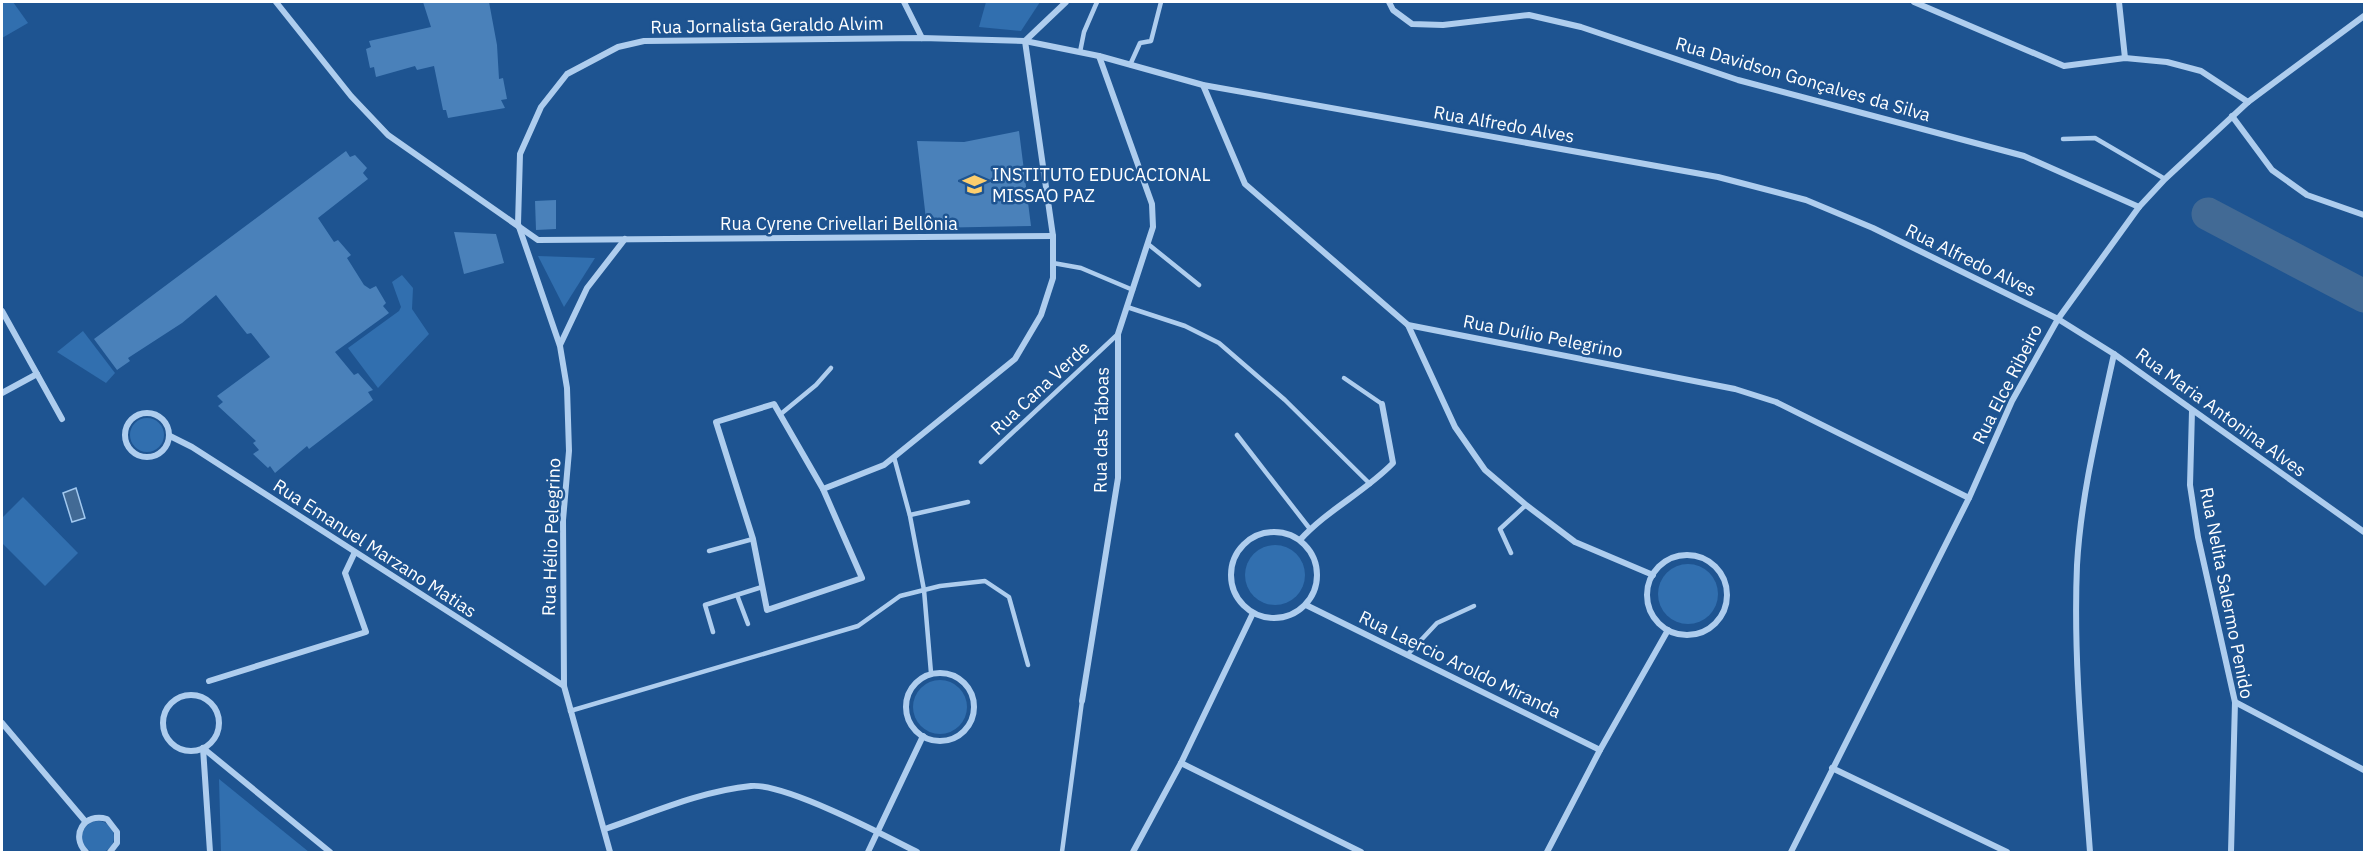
<svg xmlns="http://www.w3.org/2000/svg" width="2366" height="854" viewBox="0 0 2366 854" font-family="'IBM Plex Sans',sans-serif">
<style>
.green{fill:#316faf}
.water{fill:#426a95;stroke:#a1c8ef;stroke-width:1.5}
.lines{fill:none;stroke-linecap:round;stroke-linejoin:round}
.river{stroke:#426a95;stroke-width:33}
.building{fill:#4a81ba}
.lane{stroke:#aecdee;stroke-width:4.5}
.street{stroke:#aecdee;stroke-width:6}
.labels{text-anchor:middle;dominant-baseline:central;stroke-width:5;stroke-linejoin:round;paint-order:stroke}
.street-label{font-size:18px;fill:#fff;stroke:#1e5491}
.poi-label{font-size:18px;fill:#fff;stroke:#1e5491;text-anchor:start}
</style>
<rect width="100%" height="100%" fill="#1e5491"/>
<g class="green">
<path d="M2,2H13L28,23L2,38Z"/>
<path d="M986,2H1040L1021,31L979,27Z"/>
<path d="M538,256L595,258L564,307Z"/>
<path d="M402,275L413,288L412,309L429,334L378,388L348,348L399,311L401,307L392,282Z"/>
<path d="M83,331L115,373L106,383L57,352Z"/>
<circle cx="147" cy="435" r="17"/>
<path d="M23,497L78,553L45,586L2,543V518Z"/>
<circle cx="1275" cy="575" r="30"/>
<circle cx="1688" cy="594" r="30"/>
<circle cx="940" cy="707" r="27"/>
<path d="M219,779L309,852H221Z"/>
<circle cx="98" cy="837" r="16"/>
</g>
<path class="water" d="M76,488L85,518L72,522L63,493Z"/>
<g class="lines">
<path class="river" d="M2208,214L2364,296"/>
</g>
<g class="building">
<path d="M423,2H489L497,45L499,79L503,78L507,99L501,100L505,108L448,118L446,110H443L434,66L417,70L415,66L376,77L374,67L370,68L366,49L371,47L369,41L431,27Z"/>
<path d="M1019,131L1031,226L927,228L917,141L964,142Z"/>
<path d="M346,151L350,157L355,155L367,168L363,173L368,179L318,218L334,242L338,240L351,255L347,258L364,285L370,289L376,286L386,303L383,306L389,313L335,352L354,375L358,373L373,390L368,392L373,400L309,449L307,446L275,473L270,466L268,468L253,454L259,450L253,443L256,441L218,406L223,402L217,396L270,357L251,333L247,334L216,295L182,323L128,358L130,361L117,370L94,339Z"/>
<path d="M556,200V229L536,230L535,201Z"/>
<path d="M454,232L496,234L504,263L464,274Z"/>
</g>
<g class="lines">
<g class="lane">
<path d="M1080,52L1084,32L1097,2"/>
<path d="M1130,65L1140,43L1151,41L1161,2"/>
<path d="M2063,139L2095,138L2165,179"/>
<path d="M1148,244L1199,285"/>
<path d="M1053,263L1081,268L1133,290"/>
<path d="M1127,307L1185,326L1219,343L1285,400L1370,484"/>
<path d="M1344,378L1382,404"/>
<path d="M782,413L816,385L831,368"/>
<path d="M1237,435L1310,529"/>
<path d="M894,457L910,516L924,590L931,673"/>
<path d="M981,462L1118,334"/>
<path d="M910,515L968,502"/>
<path d="M709,551L753,539"/>
<path d="M1511,553L1500,529L1526,505"/>
<path d="M737,595L748,624"/>
<path d="M713,632L705,605L762,587"/>
<path d="M1408,654L1437,623L1474,606"/>
<path d="M570,711L858,626L900,596L940,586L985,581L1009,597L1028,665"/>
<path d="M1062,852L1082,701"/>
</g>
<g class="street">
<path d="M276,2L351,96L388,135L538,240L1053,236"/>
<path d="M904,2L922,38"/>
<path d="M1389,2L1393,10L1412,24L1443,25L1529,15L1581,27L1738,80L2024,156L2139,207"/>
<path d="M1914,2L2064,66L2125,58L2167,62L2201,71L2248,102"/>
<path d="M2119,2L2125,58"/>
<path d="M1203,85L1245,184L1408,325L1735,389L1776,402L1969,498"/>
<path d="M2232,116L2272,170L2307,195L2364,215"/>
<path d="M2,311L62,419"/>
<path d="M1408,325L1455,427L1485,470L1526,505L1575,542L1653,575"/>
<path d="M560,345L587,288L625,239"/>
<path d="M2,393L37,374"/>
<path d="M774,404L823,489L862,578L767,610L753,539L716,422Z"/>
<path d="M2192,411L2190,485L2198,537L2235,702L2231,852"/>
<circle cx="147" cy="435" r="22"/>
<path d="M170,436L192,447L564,686"/>
<path d="M823,489L884,465L894,457L1015,359L1041,315L1053,278V236L1025,41L1066,2"/>
<circle cx="1274" cy="575" r="43"/>
<path d="M1300,540C1327,510 1365,492 1393,463L1382,404"/>
<circle cx="1687" cy="595" r="40"/>
<path d="M1306,605L1600,750"/>
<circle cx="940" cy="707" r="34"/>
<path d="M209,681L366,632L345,573L354,554"/>
<circle cx="191" cy="723" r="28"/>
<path d="M1082,701L1118,478V334L1153,227L1152,204L1099,56"/>
<path d="M2235,702L2364,770"/>
<path d="M2,723L85,821"/>
<path d="M203,748L330,852"/>
<path d="M203,748L210,852"/>
<path d="M1181,763L1361,852"/>
<path d="M1832,768L2007,852"/>
<path d="M605,829C652,813 701,791 751,786C785,783 884,835 917,852"/>
<path d="M86,852C70,836 84,812 107,819L117,832V843L110,852"/>
<path d="M610,852L564,686L563,520L569,451L567,388L560,346L518,224L520,154L541,107L567,74L618,47L644,41L922,38L1025,41L1099,56L1203,85L1718,177L1806,200L1873,228L2058,319L2114,354L2364,532"/>
<path d="M868,852L923,736"/>
<path d="M1133,852L1181,763L1253,613"/>
<path d="M1547,852L1600,750L1668,630"/>
<path d="M1791,852L1969,498L2012,401L2058,319L2139,207L2165,179L2248,102L2364,16"/>
<path d="M2090,852C2083,757 2073,661 2077,565C2081,494 2099,423 2114,354"/>
</g>
</g>
<defs>
<symbol id="school-bare" viewBox="-9 -9 18 18"><path d="M0-5L7-2L0 1L-7-2ZM-4 1L0 2.5L4 1V4Q0 6-4 4Z" fill="#fdce6d" stroke="#1e5491" stroke-width="2.5" paint-order="stroke"/></symbol>
</defs>
<g fill-rule="evenodd">
<use href="#school-bare" x="958" y="168" width="33" height="33"/>
</g>
<g class="labels">
<g class="street-label">
<text transform="translate(767 25) rotate(-1)">Rua Jornalista Geraldo Alvim</text>
<text transform="translate(1803 79) rotate(16)">Rua Davidson Gonçalves da Silva</text>
<text transform="translate(1504 124) rotate(10)">Rua Alfredo Alves</text>
<text x="839" y="223">Rua Cyrene Crivellari Bellônia</text>
<text transform="translate(1971 260) rotate(26)">Rua Alfredo Alves</text>
<text transform="translate(1543 336) rotate(11)">Rua Duílio Pelegrino</text>
<text transform="translate(2007 384) rotate(-63)">Rua Elce Ribeiro</text>
<text transform="translate(1040 388) rotate(-43)">Rua Cana Verde</text>
<text transform="translate(2221 412) rotate(36)">Rua Maria Antonina Alves</text>
<text transform="translate(1101 430) rotate(-89)">Rua das Táboas</text>
<text transform="translate(551 537) rotate(-88)">Rua Hélio Pelegrino</text>
<text transform="translate(375 548) rotate(33)">Rua Emanuel Marzano Matias</text>
<text transform="translate(2227 593) rotate(79)">Rua Nelita Salermo Penido</text>
<text transform="translate(1460 664) rotate(26)">Rua Laercio Aroldo Miranda</text>
</g>
<g class="poi-label">
<text x="992" y="174">INSTITUTO EDUCACIONAL<tspan x="992" dy="21">MISSAO PAZ</tspan></text>
</g>
</g>
<rect width="2366" height="854" fill="none" stroke="#ffffff" stroke-width="6"/>
</svg>
